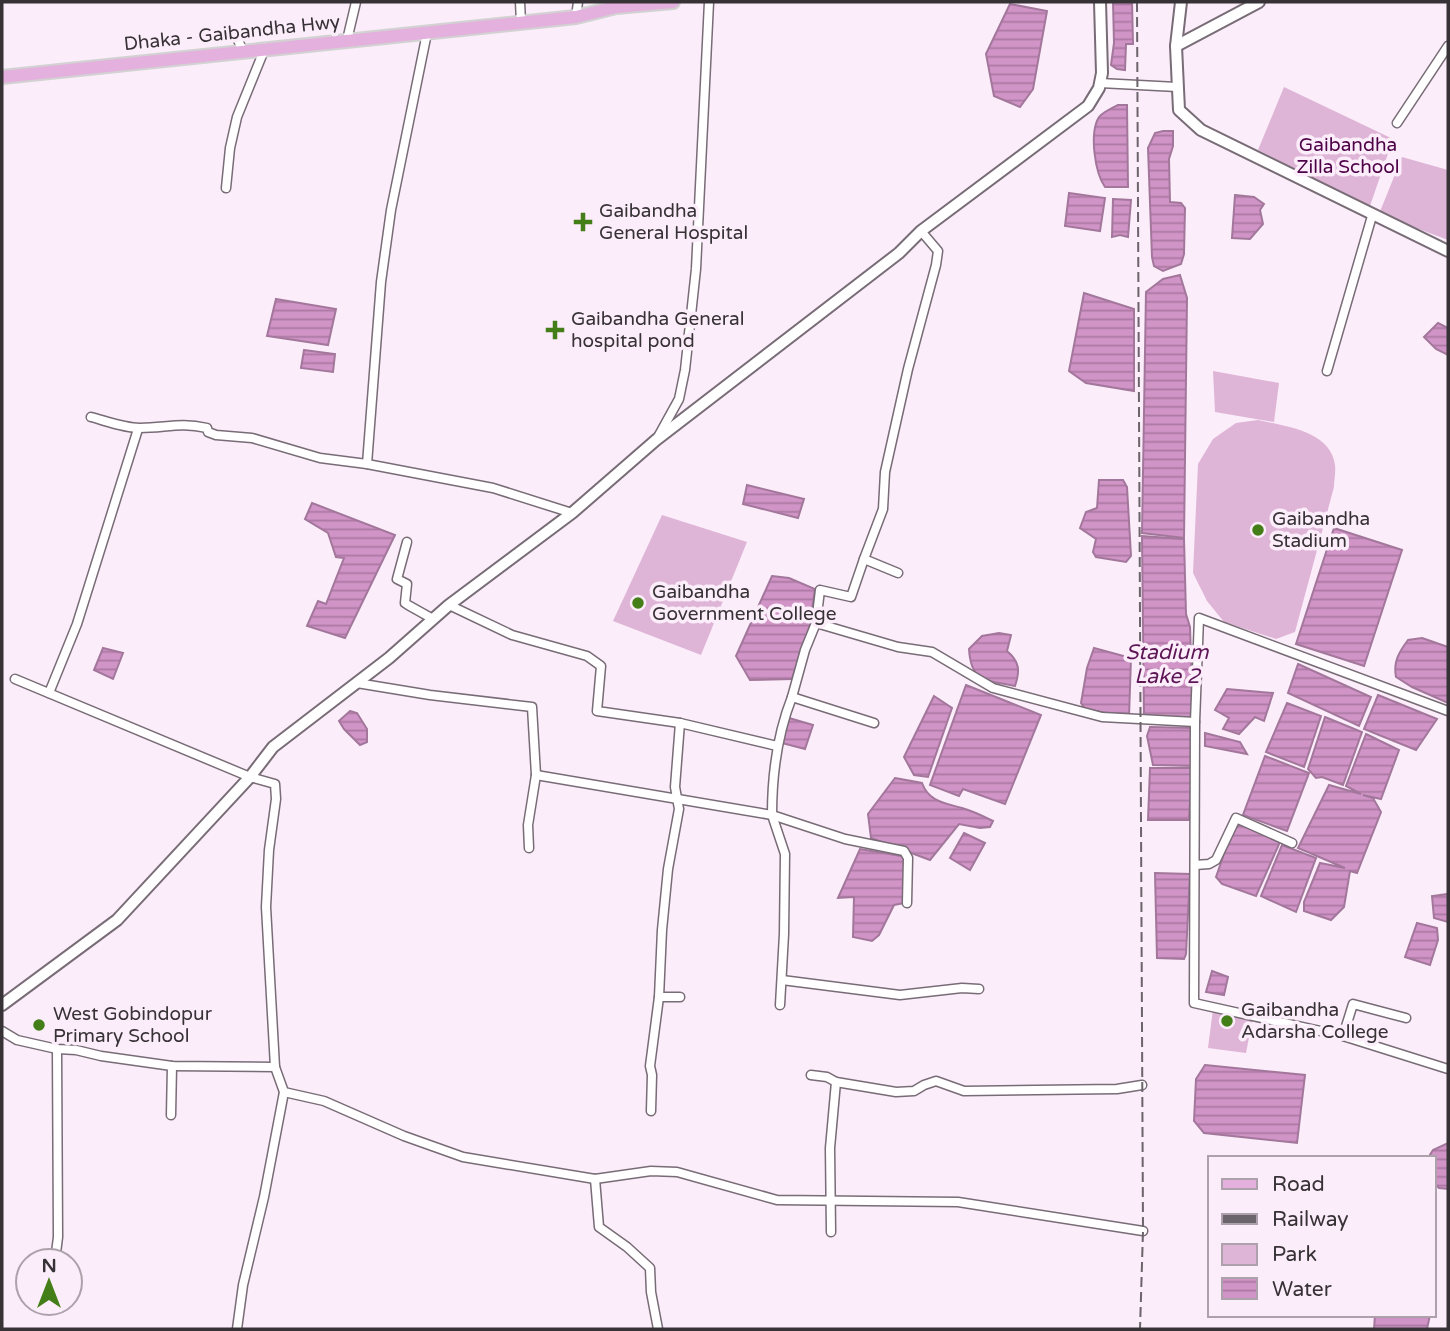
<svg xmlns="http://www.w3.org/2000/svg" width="1450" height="1331" viewBox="0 0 1450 1331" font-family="'Varela Round',sans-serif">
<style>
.green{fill:#dfb5d7}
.water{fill:url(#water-rules);stroke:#a3779c;stroke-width:2}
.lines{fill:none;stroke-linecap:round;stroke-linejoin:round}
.street-casing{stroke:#786c76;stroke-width:11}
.secondary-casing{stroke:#786c76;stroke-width:14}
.primary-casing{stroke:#d3d2d3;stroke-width:16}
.street{stroke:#fff;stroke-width:8}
.secondary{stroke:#fff;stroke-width:10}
.primary{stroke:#e4b0dd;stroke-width:12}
.rail{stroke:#6b646a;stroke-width:2;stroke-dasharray:10 5;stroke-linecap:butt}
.poi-dot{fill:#447e18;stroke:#fbedf9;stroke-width:2.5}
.labels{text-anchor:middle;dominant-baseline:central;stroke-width:7;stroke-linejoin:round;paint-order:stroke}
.street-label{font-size:19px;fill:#373236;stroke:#fbedf9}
.park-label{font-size:19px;fill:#4d0147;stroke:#fbedf9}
.poi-label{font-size:19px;fill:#373236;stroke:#fbedf9;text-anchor:start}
.water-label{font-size:21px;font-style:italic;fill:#5d1556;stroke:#fbedf9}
</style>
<defs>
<pattern id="water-rules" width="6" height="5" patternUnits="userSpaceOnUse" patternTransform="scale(1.75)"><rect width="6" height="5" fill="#d194c7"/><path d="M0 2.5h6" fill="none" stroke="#aa79a2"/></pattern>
</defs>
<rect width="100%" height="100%" fill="#fbedf9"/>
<g class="green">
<path d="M1284,87L1393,139L1370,206L1258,150Z"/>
<path d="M1402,157L1448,170V240L1379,214Z"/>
<path d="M1213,371L1279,383L1274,422L1215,412Z"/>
<path d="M1258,420C1284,426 1331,431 1335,465C1336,472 1334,480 1334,487L1295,632L1276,639L1224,622L1207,601L1193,573L1198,464L1213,439L1236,423Z"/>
<path d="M662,515L747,542L701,655L613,621Z"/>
<path d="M1213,1009L1253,1017L1246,1053L1208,1048Z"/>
</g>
<g class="water">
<path d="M1113,2H1132L1133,44H1126L1125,70L1117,69L1111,65L1114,43Z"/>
<path d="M1010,4L1047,11L1033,89L1020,107L994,96L986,54Z"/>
<path d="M1118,105H1127L1128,187H1105C1095,173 1089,133 1099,117C1103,112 1112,108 1118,105Z"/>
<path d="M1163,131H1173V146L1169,159L1170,202L1181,203L1185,208L1184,254L1181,264L1163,271L1154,266L1152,257L1148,148L1155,133Z"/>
<path d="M1069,193L1105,198L1100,231L1065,226Z"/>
<path d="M1235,195L1254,197L1264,204L1260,210L1263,224L1250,239L1232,238Z"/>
<path d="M1113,199L1131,200L1128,237L1120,235L1112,237Z"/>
<path d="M1180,275L1187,298L1184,538L1142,533L1146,292L1163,279Z"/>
<path d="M1084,293L1134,309V391L1086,383L1069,371Z"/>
<path d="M276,299L336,309L328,345L267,336Z"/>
<path d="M1438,323L1448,328V355L1436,349L1424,337Z"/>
<path d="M304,350L335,354L333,372L301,368Z"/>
<path d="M1099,480H1123L1127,487L1131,556L1126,562L1096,557L1093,552L1096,539L1080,528L1086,512L1097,508Z"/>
<path d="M747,485L804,499L798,518L743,504Z"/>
<path d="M312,503L395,535L345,638L307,626L318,601L326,604L344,558L336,557L328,533L305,519Z"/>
<path d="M1334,528L1402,550L1364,666L1296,644Z"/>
<path d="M1142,536L1184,539L1186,614L1190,627L1193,718L1144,717Z"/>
<path d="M772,576L789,578L815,589L810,625L792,679L750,680L736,656Z"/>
<path d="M999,633L1011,635L1007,651C1020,662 1020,671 1015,686C986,680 971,683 969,649L982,636Z"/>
<path d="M1422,638L1448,647V703L1412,687L1396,677C1393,662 1399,652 1408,640Z"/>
<path d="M103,648L123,653L113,679L94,670Z"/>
<path d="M1094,648L1131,658L1129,717L1085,709L1081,703L1087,668Z"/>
<path d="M1298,664L1371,697L1359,726L1288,693Z"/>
<path d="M966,685L1041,715L1005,804L963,789L959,796L930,785Z"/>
<path d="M1227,689L1273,693L1264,721L1255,717L1239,734L1223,729L1229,718L1215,710Z"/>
<path d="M1378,695L1437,719L1416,750L1364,729Z"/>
<path d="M934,696L952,708L928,777L914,775L904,757Z"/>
<path d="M1287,703L1321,716L1304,767L1266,752Z"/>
<path d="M350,711L357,713L367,729V742L360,745L344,729L339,721Z"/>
<path d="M1325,717L1362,732L1343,785L1322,777L1316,778L1308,769Z"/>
<path d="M789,718L813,725L805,749L782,743Z"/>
<path d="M1150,727L1196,728L1193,766L1153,765L1147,736Z"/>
<path d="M1205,733L1240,742L1247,754L1205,746Z"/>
<path d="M1366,734L1399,750L1381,799L1363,795L1373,798L1381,812L1357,873L1350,871L1344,907L1331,920L1304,911V902L1320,863L1345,868L1298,848L1329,785L1361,794L1346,786Z"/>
<path d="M1265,756L1309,773L1287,831L1243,815Z"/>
<path d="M1150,768H1192L1189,820H1148Z"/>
<path d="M895,778L922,783C929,802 945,803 962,808C973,811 983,816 993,821L990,827L980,828L959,824L930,860L871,838L868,814Z"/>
<path d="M1240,824L1280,842L1256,896L1222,884L1216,877L1232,831Z"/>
<path d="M964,833L985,843L970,870L950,858Z"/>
<path d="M1282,845L1316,858L1296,912L1261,896Z"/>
<path d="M860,849L907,857L905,903L894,905L879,935L872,941L853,937L854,897L838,898Z"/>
<path d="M1155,873L1190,874L1186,954L1184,959L1157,958Z"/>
<path d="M1448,894V922L1434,918L1432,896Z"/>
<path d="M1417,923L1437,928L1438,940L1430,965L1405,957Z"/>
<path d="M1212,971L1228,977L1224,995L1206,992Z"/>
<path d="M1205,1065L1305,1075L1297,1143L1204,1133L1194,1121L1196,1079Z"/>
<path d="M1448,1143V1189L1439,1188L1434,1183V1158H1428L1433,1150Z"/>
<path d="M1375,1315H1430L1427,1329H1374Z"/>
</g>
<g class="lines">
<defs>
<g id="street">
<path d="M520,2L521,22"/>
<path d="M576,17L578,2"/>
<path d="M237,38L243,51"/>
<path d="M347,40L356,2"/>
<path d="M1100,83L1177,87"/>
<path d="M1397,123L1448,46"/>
<path d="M226,188L230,148L237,117L265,48"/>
<path d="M1327,371L1372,216"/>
<path d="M91,417C106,421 124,428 140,428C166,428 180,422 207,428L208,432L216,435L252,438L320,458L367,464L493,488L572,513"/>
<path d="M658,437L679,399L685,370L696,269L709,2"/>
<path d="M367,464L381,282L391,210L427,33"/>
<path d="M407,542L397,579L407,584L405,603L408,605L433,619"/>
<path d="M898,573L864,559L883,509L885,472L908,369L936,265L938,251L921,231"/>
<path d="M449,605L512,635L587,656L601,666L597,711L680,723L777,746"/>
<path d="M816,623L898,647L932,652L993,688L1102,717L1195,722"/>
<path d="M15,679L250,777L275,784L276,799L269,850L266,907L275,1067L284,1092L264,1197L243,1285L237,1329"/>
<path d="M357,683L430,695L532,707L536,775L528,825L529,848"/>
<path d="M49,693L77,624L138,429"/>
<path d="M792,697L805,650L816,623L820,590L851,597L864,559"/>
<path d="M1448,711L1199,618L1195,722L1194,1003L1343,1036L1448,1069"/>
<path d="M874,723L792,697C777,735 772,774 772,815L845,839L904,851L908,858L907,903"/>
<path d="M536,775L772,815L785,854L784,934L780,1005"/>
<path d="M1195,865L1209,864L1216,860L1236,818L1292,843"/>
<path d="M782,980L900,995L962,988L979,989"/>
<path d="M659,997H680"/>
<path d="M2,1031L17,1040L57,1049L76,1050L101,1056L172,1066L275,1067"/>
<path d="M1343,1036L1353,1004L1406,1018"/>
<path d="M811,1075L827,1077L836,1082L896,1092L914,1091L924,1085L936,1081L964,1091L1117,1089L1142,1085"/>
<path d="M284,1092L324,1101L404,1136L463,1157L595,1179L651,1171L677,1172L777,1200L958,1202L1143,1231"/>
<path d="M651,1111L652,1075L650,1066L659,997L662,930L668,869L679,809L675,787L680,723"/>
<path d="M171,1115L172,1066"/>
<path d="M595,1179L599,1227L627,1247L650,1268L651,1292L658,1329"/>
<path d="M831,1232L830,1148L836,1082"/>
<path d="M55,1261L58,1237L57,1049"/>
</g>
<g id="secondary">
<path d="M1181,2L1176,46L1179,110L1201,130L1448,251"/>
<path d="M1176,46L1259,2"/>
<path d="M2,1005L117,920L250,777L273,747L389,658L449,605L572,513L656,440L899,253L921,231L1088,106L1099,88L1102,73L1100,2"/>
</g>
<path id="primary" d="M2,77L576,17L616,7L673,2"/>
</defs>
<use href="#street" class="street-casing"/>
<use href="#secondary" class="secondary-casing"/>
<use href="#primary" class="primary-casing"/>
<use href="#street" class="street"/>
<use href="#secondary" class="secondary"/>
<use href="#primary" class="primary"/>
<path class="rail" d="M1137,2L1143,1231L1140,1329"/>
</g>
<g class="poi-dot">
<path d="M579.5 211.5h7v7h7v7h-7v7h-7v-7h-7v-7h7z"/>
<path d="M551.5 319.5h7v7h7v7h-7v7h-7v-7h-7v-7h7z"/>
<circle cx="1258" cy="530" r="7"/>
<circle cx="638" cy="603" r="7"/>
<circle cx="1227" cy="1021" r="7"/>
<circle cx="39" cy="1025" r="7"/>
</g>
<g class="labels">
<g class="street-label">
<text transform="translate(232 33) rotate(-6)">Dhaka - Gaibandha Hwy</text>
</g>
<g class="park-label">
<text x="1348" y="145">Gaibandha<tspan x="1348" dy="22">Zilla School</tspan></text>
</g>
<g class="poi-label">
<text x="599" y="211">Gaibandha<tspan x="599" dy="22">General Hospital</tspan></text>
<text x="571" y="319">Gaibandha General<tspan x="571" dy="22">hospital pond</tspan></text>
<text x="1272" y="519">Gaibandha<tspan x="1272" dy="22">Stadium</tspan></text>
<text x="652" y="592">Gaibandha<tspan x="652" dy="22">Government College</tspan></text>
<text x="1241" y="1010">Gaibandha<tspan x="1241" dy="22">Adarsha College</tspan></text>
<text x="53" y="1014">West Gobindopur<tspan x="53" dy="22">Primary School</tspan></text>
</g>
<g class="water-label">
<text x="1167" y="652">Stadium<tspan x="1167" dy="24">Lake 2</tspan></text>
</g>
</g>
<rect width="1450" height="1331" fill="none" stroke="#373236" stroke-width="7"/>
<rect x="1208" y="1156" width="228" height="161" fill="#fbedf9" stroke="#ada2ab" stroke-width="2"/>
<rect x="1222" y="1179" width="35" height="10" fill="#e4b0dd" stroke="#ada2ab" stroke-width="2"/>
<text x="1272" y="1191" font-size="21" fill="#373236">Road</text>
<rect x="1222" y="1214" width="35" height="10" fill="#6b646a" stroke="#ada2ab" stroke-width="2"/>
<text x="1272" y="1226" font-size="21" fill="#373236">Railway</text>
<rect x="1222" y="1244" width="35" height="21" fill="#dfb5d7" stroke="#ada2ab" stroke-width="2"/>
<text x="1272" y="1261" font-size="21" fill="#373236">Park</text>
<rect x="1222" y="1278" width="35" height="21" fill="url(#water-rules)" stroke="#ada2ab" stroke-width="2"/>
<text x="1272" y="1296" font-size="21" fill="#373236">Water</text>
<g transform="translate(49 1282)"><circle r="33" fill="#fbedf9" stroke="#ada2ab" stroke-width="2"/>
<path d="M0-5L12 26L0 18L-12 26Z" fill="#447e18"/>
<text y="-10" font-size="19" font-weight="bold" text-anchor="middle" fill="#373236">N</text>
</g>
</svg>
